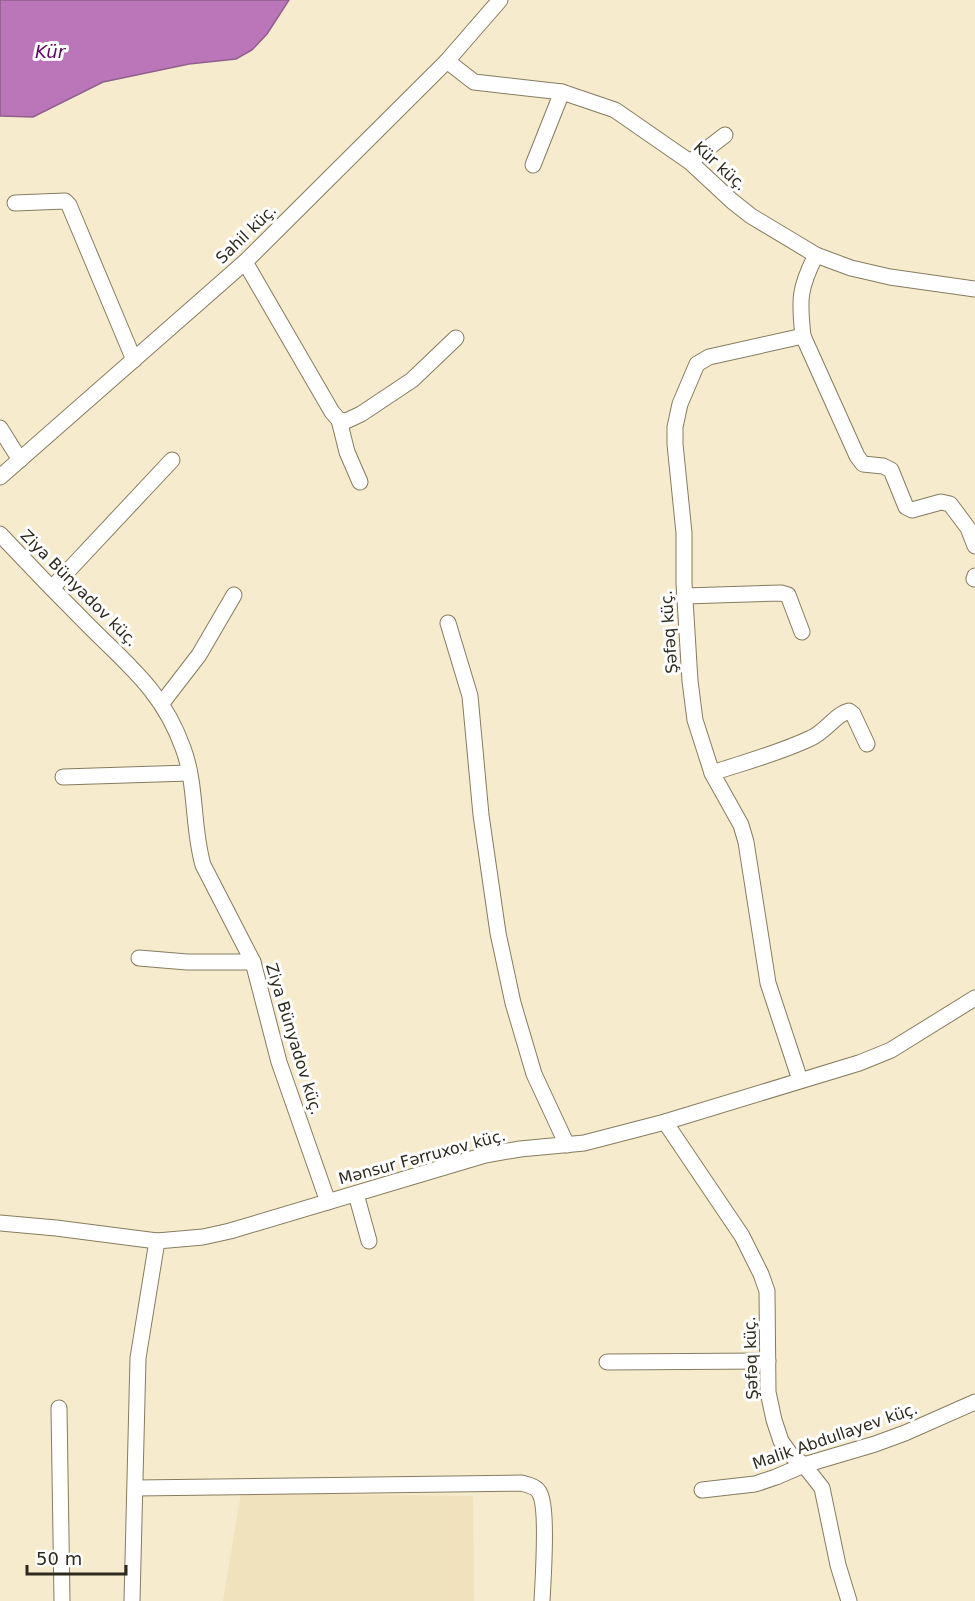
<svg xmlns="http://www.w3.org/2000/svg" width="975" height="1601" viewBox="0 0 975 1601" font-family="'DejaVu Sans',sans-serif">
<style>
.built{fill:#efe2bc}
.water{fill:#bb76ba;stroke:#905f8b;stroke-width:1.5}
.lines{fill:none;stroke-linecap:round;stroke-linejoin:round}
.minor-casing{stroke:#857c5f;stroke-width:17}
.minor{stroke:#fff;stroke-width:15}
.labels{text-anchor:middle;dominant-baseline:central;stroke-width:6;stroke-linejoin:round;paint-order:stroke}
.street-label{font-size:16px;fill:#2d291d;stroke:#fff}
.water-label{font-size:18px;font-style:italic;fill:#600662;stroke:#fff}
</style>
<rect width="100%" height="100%" fill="#f6eccd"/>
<path class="built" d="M241,1493L473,1496L474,1601H223Z"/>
<path class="water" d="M0,0H289L267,34L252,50L236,59L189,64L103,82L33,117L0,116Z"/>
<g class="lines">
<defs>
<g id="minor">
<path d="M447,61L474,82L562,92L615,110L690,162L732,201L751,216L816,255L851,268L890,277L975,289"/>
<path d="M690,162L725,135"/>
<path d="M533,165L562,92"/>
<path d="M15,203L65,201L69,205L134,360"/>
<path d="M245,262L332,412L339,420L346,421L361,414L412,380L456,338"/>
<path d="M803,336L857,456L863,464L883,466L891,470L906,507L912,510L941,502L950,504L968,528L975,546"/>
<path d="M339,420L347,452L360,482"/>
<path d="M0,428L20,460"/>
<path d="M0,477L245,262L447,61L500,0"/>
<path d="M0,534C29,565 59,596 89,626C129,666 163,692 183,748C197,785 192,827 203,865L253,962L279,1062L328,1202"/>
<path d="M974,579L975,576"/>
<path d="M52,588L172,460"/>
<path d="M685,596L781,593L788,595L802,632"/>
<path d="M448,623L470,696L481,815L498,933L513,1003L534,1074L567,1145"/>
<path d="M162,703L199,655L234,595"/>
<path d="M712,773C745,762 780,753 811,738C825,732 836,714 849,711L853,714L867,744"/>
<path d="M63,777L189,773"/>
<path d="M139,958L187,962H253"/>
<path d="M800,1080L768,983L746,842L741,825L712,773L704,748L695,720L690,681L684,583V533L675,444V427L680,404L697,364L709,357L803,336C799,300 799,288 816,255"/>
<path d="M665,1122L742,1236L761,1274L767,1291L768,1392L774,1420L781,1441L791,1455L804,1465L822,1488L838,1565L849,1601"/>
<path d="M356,1194L369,1241"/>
<path d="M0,1223L56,1228L157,1241L203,1237L230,1231L485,1155L520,1149L584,1143L665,1122L859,1063L891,1050L975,998"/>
<path d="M607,1362L768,1361"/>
<path d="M59,1408L62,1601"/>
<path d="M136,1488L521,1483C528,1485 537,1486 540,1494C548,1509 543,1581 542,1601"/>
<path d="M702,1490L755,1484L776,1477L804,1465L875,1444L905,1433L975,1402"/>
<path d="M132,1601L138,1358L157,1241"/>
</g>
</defs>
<use href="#minor" class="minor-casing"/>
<use href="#minor" class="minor"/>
</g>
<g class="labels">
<g class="street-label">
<text transform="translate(720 166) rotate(42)">Kür küç.</text>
<text transform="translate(246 234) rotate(-44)">Sahil küç.</text>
<text transform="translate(79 588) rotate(45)">Ziya Bünyadov küç.</text>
<text transform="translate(669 632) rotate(-94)">Şəfəq küç.</text>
<text transform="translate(294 1039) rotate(73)">Ziya Bünyadov küç.</text>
<text transform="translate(422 1157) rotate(-15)">Mənsur Fərruxov küç.</text>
<text transform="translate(751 1358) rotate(-92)">Şəfəq küç.</text>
<text transform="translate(835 1436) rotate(-19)">Malik Abdullayev küç.</text>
</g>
<g class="water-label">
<text x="50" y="51">Kür</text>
</g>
</g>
<path d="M27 1565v9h99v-9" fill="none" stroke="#2d291d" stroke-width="3"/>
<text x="36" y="1565" font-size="18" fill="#2d291d" stroke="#ffffff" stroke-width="4.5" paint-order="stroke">50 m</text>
</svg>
